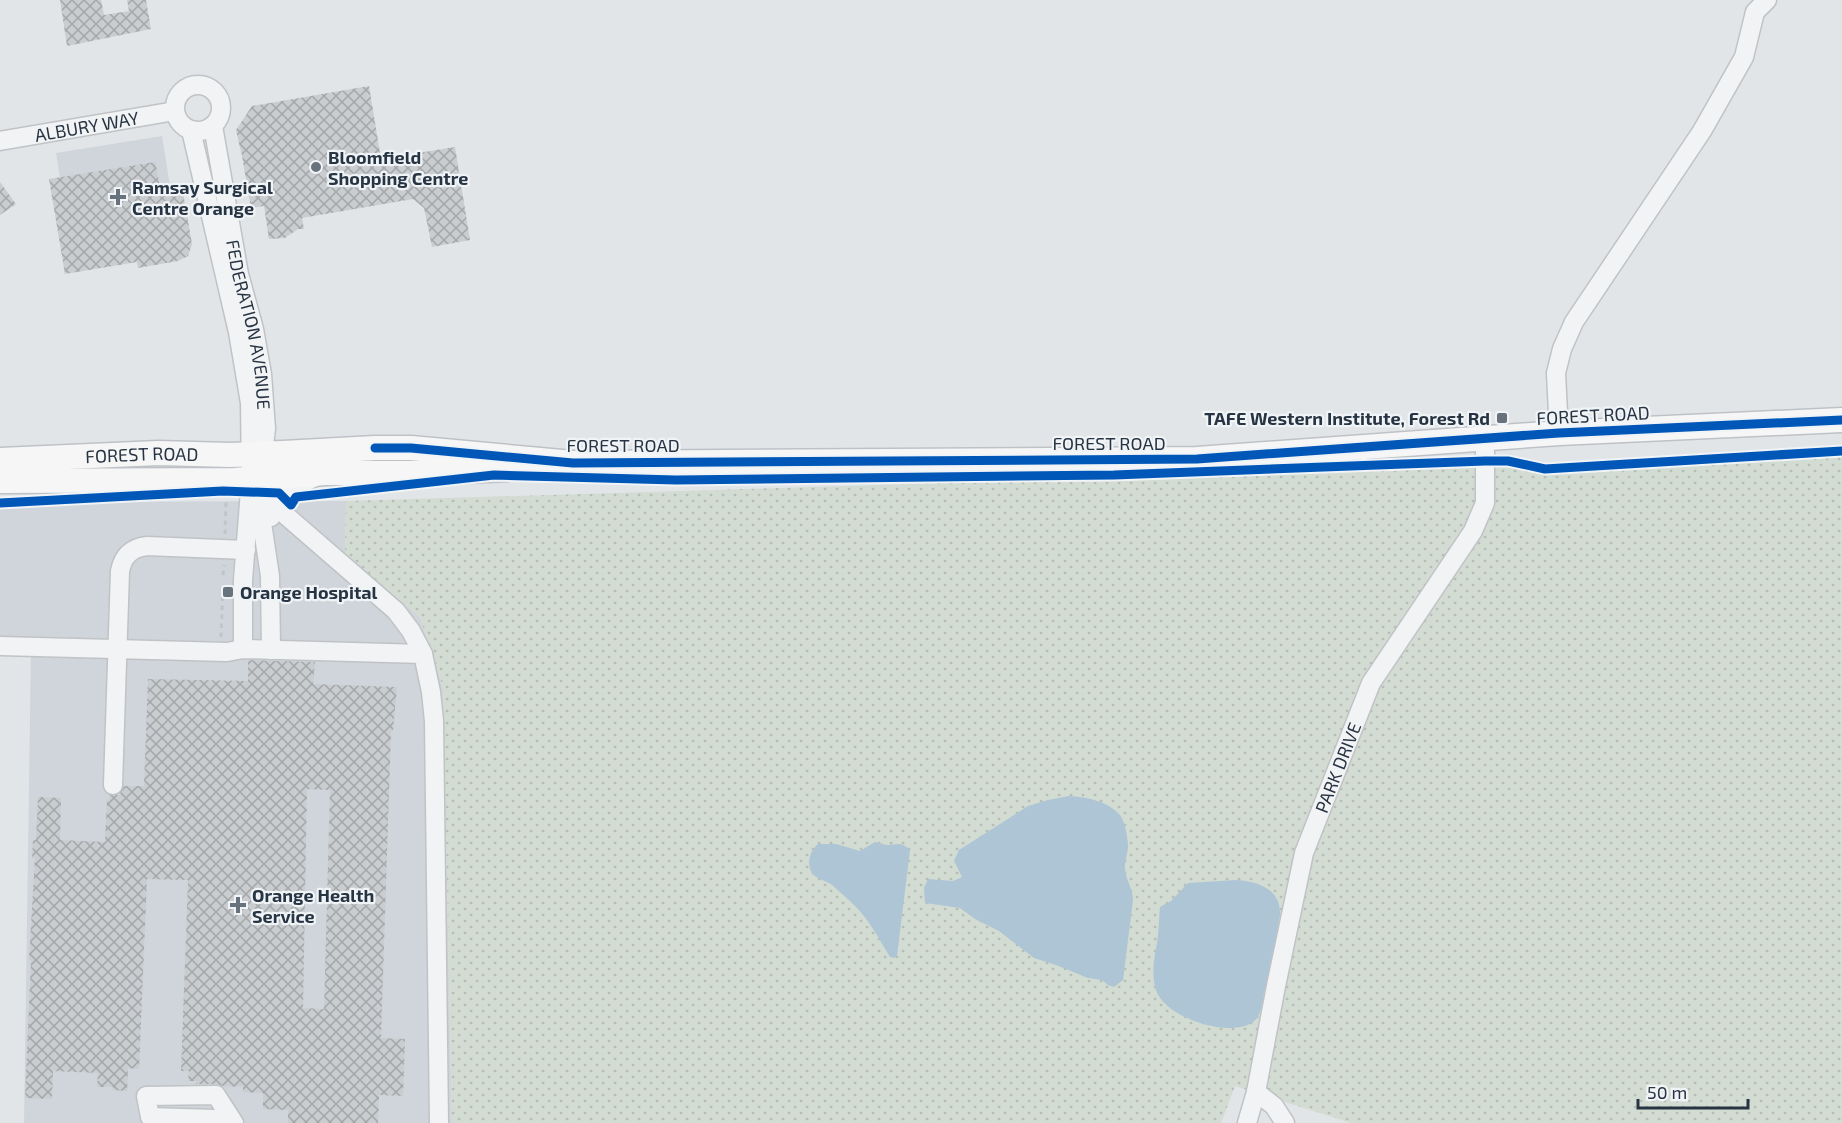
<svg xmlns="http://www.w3.org/2000/svg" width="1842" height="1123" viewBox="0 0 1842 1123" font-family="'Exo 2',sans-serif">
<style>
.built{fill:#d0d5db}
.grass{fill:url(#grass-dots)}
.water{fill:#aec5d6}
.building{fill:url(#building-cross-hatch);fill-rule:evenodd}
.lines{fill:none;stroke-linecap:round;stroke-linejoin:round}
.minor-casing{stroke:#c0c3c6;stroke-width:21}
.major-casing{stroke:#bec2c6;stroke-width:27}
.path{stroke:#c1c4c8;stroke-width:3;stroke-dasharray:4.5 4.5;stroke-linecap:butt}
.minor{stroke:#f2f3f4;stroke-width:18}
.major{stroke:#f6f6f7;stroke-width:24}
.cycleway-casing{stroke:#f0f4f7;stroke-width:13}
.cycleway{stroke:#0057b8;stroke-width:9}
.poi-dot{fill:#68727d;stroke:#f0f4f7;stroke-width:2}
.labels{text-anchor:middle;dominant-baseline:central;stroke-width:4.5;stroke-linejoin:round;paint-order:stroke}
.street-label{font-size:18px;fill:#273443;stroke:#f0f4f7}
.poi-label{font-size:18px;font-weight:bold;fill:#273443;stroke:#f0f4f7;text-anchor:start}
</style>
<defs>
<pattern id="grass-dots" width="8" height="8" patternUnits="userSpaceOnUse" patternTransform="scale(1.5)"><rect width="8" height="8" fill="#d3dcd2"/><path d="M2 2h.1M6 6h.1" fill="none" stroke="#b5bdb6" stroke-width="1.8" stroke-linecap="round"/></pattern>
<pattern id="building-cross-hatch" width="8" height="8" patternUnits="userSpaceOnUse" patternTransform="scale(1.5)"><rect width="8" height="8" fill="#cacdd0"/><path d="M0 0l8 8M0 8l8-8" fill="none" stroke="#a4a7aa"/></pattern>
</defs>
<rect width="100%" height="100%" fill="#e2e5e8"/>
<g class="built">
<path d="M162,136L179,242L73,259L56,153Z"/>
<path d="M346,501L345,553L420,617L443,687L452,1123H24L31,649L0,645V502Z"/>
</g>
<path class="grass" d="M1842,456V1123H1351L1235,1086L1221,1123H452L443,687L420,617L345,553L346,501Z"/>
<g class="water">
<path d="M1069,796C1086,797 1108,801 1120,815C1125,821 1128,839 1128,846C1128,854 1124,861 1125,869C1126,880 1133,889 1133,900L1123,980L1114,987L1108,985L1102,980L1088,978L1056,965L1034,958L999,931L975,919L960,908L925,903L924,888L928,879L953,881L962,877L954,861L959,850L1028,806L1048,800Z"/>
<path d="M875,842C876,842 884,844 885,845C897,845 901,841 910,850L897,956L894,958L890,957C880,941 870,921 856,907C849,900 840,892 832,885C827,881 816,879 812,873C806,863 810,851 818,844H836L860,851Z"/>
<path d="M1237,880C1259,882 1281,889 1280,915L1267,984C1261,996 1265,1013 1253,1022C1229,1039 1164,1017 1156,990C1150,972 1156,952 1158,935C1159,926 1159,916 1160,907L1171,901L1188,883Z"/>
</g>
<g class="building">
<path d="M60,0H101L104,15L129,11L127,0H146L151,29L67,46Z"/>
<path d="M369,86L381,159L455,147L470,240L432,247L424,208L413,199L302,218L304,229H298L285,238L269,239L264,206L251,208L242,156L236,130L252,106Z"/>
<path d="M155,162L161,191L182,187L192,244L188,256L178,261L138,268L137,262L65,274L49,179Z"/>
<path d="M0,182L16,204L0,215Z"/>
<path d="M248,660L315,662L313,684L397,687L393,731H391L381,1038L405,1039L403,1096L379,1095L378,1123H288V1110L263,1109V1093L243,1092V1087L223,1086L216,1084H196V1081H188L189,1071H181L188,880L147,879L139,1069L128,1068L127,1091L113,1090V1087H97L98,1073L53,1071L52,1099L25,1098L31,960H29L35,858H32L33,840H36L38,797L61,798L60,840L105,842L107,800H109V795H119L124,786H144L148,679L248,681ZM307,789L330,790L324,1009L303,1008Z"/>
</g>
<g class="lines">
<defs>
<g id="minor">
<circle cx="198" cy="108" r="23"/>
<path id="s1" d="M213,126L239,274L254,329L262,374L266,429L263,453L262,523L270,576L271,650"/>
<path d="M191,130L238,332L250,403L251,478L243,580V649"/>
<path id="s2" d="M0,141L175,111"/>
<path d="M1559,433L1556,373L1562,349L1574,322L1702,131L1744,57L1755,12L1767,0"/>
<path d="M275,506L396,611L411,631L423,654"/>
<path d="M271,517C278,496 296,486 315,477"/>
<path d="M0,646L227,652L243,649L423,654L431,692L434,721L439,1123"/>
<path d="M113,785L120,571C123,556 131,548 147,546L246,550"/>
<path d="M1256,1092L1274,1106L1285,1123"/>
<path d="M226,1123L214,1119L150,1117L146,1096L216,1095L234,1123"/>
<path id="s3" d="M1247,1123L1256,1092L1276,986L1304,853L1371,683L1473,531L1485,503V439"/>
</g>
<g id="major">
<path id="s4" d="M0,460L158,453L230,455L283,453L375,448H411L573,463L1197,459L1559,433L1842,420"/>
<path d="M0,481L235,480L325,473H424L508,469"/>
</g>
</defs>
<use href="#minor" class="minor-casing"/>
<use href="#major" class="major-casing"/>
<g class="path">
<path d="M225,534L226,499"/>
<path d="M223,575L224,565"/>
<path d="M221,637L223,585"/>
</g>
<use href="#minor" class="minor"/>
<use href="#major" class="major"/>
<defs>
<g id="cycleway">
<path d="M375,448H411L573,463L1197,459L1559,433L1842,420"/>
<path d="M0,503L223,491L279,493L291,505L296,497L494,475L676,480L1114,475L1485,461H1508L1545,469L1842,451"/>
</g>
</defs>
<use href="#cycleway" class="cycleway-casing"/>
<use href="#cycleway" class="cycleway"/>
</g>
<g class="poi-dot">
<circle cx="316" cy="167" r="6"/>
<path d="M115 188h6v6h6v6h-6v6h-6v-6h-6v-6h6z"/>
<rect x="1496" y="412" width="12" height="12" rx="3"/>
<rect x="222" y="586" width="12" height="12" rx="3"/>
<path d="M235 896h6v6h6v6h-6v6h-6v-6h-6v-6h6z"/>
</g>
<g class="labels">
<g class="street-label">
<text stroke="none"><textPath href="#s2" startOffset="88">ALBURY WAY</textPath></text>
<text stroke="none"><textPath href="#s1" startOffset="202">FEDERATION AVENUE</textPath></text>
<text transform="translate(1593 415) rotate(-3)">FOREST ROAD</text>
<text x="1109" y="443">FOREST ROAD</text>
<text x="623" y="445">FOREST ROAD</text>
<text stroke="none"><textPath href="#s4" startOffset="142">FOREST ROAD</textPath></text>
<text stroke="none"><textPath href="#s3" startOffset="368">PARK DRIVE</textPath></text>
</g>
<g class="poi-label">
<text x="328" y="157">Bloomfield<tspan x="328" dy="21">Shopping Centre</tspan></text>
<text x="132" y="187">Ramsay Surgical<tspan x="132" dy="21">Centre Orange</tspan></text>
<text x="1490" y="418" text-anchor="end">TAFE Western Institute, Forest Rd</text>
<text x="240" y="592">Orange Hospital</text>
<text x="252" y="895">Orange Health<tspan x="252" dy="21">Service</tspan></text>
</g>
</g>
<path d="M1638 1099v9h110v-9" fill="none" stroke="#273443" stroke-width="3"/>
<text x="1647" y="1099" font-size="18" fill="#273443" stroke="#f0f4f7" stroke-width="4.5" paint-order="stroke">50 m</text>
</svg>
